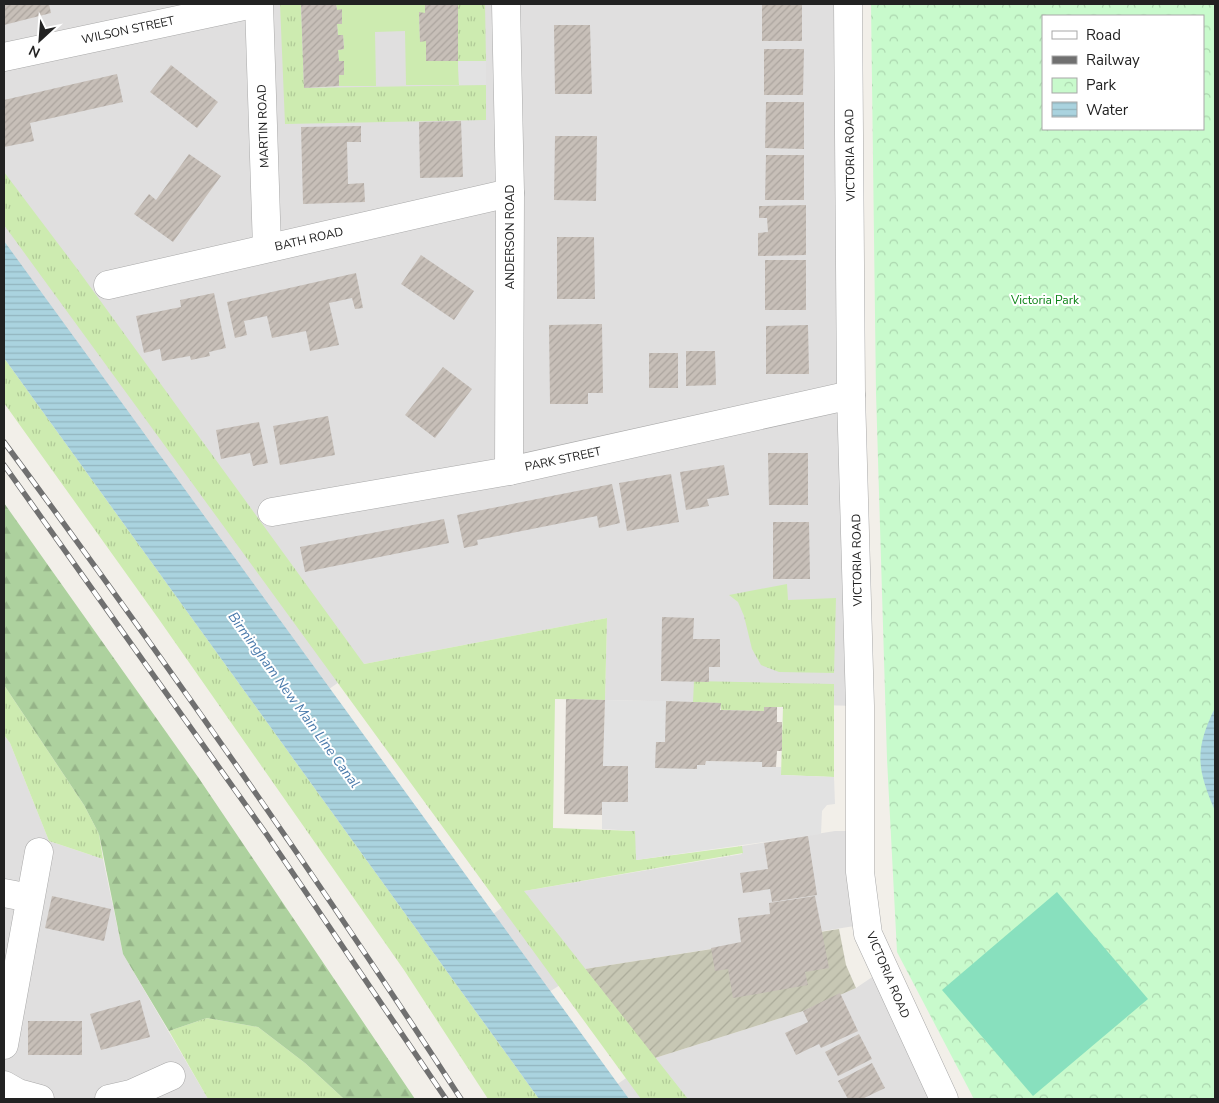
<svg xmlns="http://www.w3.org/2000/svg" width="1219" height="1103" viewBox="0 0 1219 1103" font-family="'Nunito Sans',sans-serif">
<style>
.residential{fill:#e0dfdf}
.construction{fill:url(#construction-furrows)}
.grass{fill:url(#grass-tufts)}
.forest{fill:url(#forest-firs)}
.park{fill:url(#park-crowns);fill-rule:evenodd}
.garden{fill:#cdebb0}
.pitch{fill:#88e0be}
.parking{fill:#e2e2e2}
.water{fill:url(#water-rules)}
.building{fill:url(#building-hatch)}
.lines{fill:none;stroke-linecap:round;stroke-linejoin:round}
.minor-casing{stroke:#a9a9a9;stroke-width:29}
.minor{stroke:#fff;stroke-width:28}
.rail-casing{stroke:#707070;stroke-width:5.5}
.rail{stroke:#fff;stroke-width:4;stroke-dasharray:11;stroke-linecap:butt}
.labels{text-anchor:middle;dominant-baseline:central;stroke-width:4;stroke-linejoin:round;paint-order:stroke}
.street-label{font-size:12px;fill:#222;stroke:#fff}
.park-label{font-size:12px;fill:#0c8416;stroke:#fff}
.water-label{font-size:14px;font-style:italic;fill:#4a7aab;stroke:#fff}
</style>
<defs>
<pattern id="construction-furrows" width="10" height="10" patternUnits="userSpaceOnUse" patternTransform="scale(1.25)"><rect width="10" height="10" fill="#c7c7b4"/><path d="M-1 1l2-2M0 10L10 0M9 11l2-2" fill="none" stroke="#abab9a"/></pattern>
<pattern id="grass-tufts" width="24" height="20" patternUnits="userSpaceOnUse" patternTransform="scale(1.25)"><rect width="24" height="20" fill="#cdebb0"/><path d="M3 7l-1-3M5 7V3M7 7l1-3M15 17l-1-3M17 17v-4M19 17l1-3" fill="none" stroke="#b0c997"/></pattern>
<pattern id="forest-firs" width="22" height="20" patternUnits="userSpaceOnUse" patternTransform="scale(1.25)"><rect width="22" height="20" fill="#add19e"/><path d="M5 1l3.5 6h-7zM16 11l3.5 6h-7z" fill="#95b388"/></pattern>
<pattern id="park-crowns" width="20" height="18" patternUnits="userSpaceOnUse" patternTransform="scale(1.25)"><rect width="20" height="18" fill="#c8facc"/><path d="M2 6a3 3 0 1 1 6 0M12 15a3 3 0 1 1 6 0" fill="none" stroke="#acd6af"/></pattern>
<pattern id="water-rules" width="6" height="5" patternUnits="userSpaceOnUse" patternTransform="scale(1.25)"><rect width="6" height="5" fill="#aad3df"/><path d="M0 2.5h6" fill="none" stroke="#92b5bf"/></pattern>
<pattern id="building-hatch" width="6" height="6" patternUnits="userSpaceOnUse" patternTransform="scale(1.25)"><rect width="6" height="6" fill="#c7bfb8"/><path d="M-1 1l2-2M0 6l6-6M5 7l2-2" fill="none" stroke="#aba49e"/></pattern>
</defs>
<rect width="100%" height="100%" fill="#f2efe9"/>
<g class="residential">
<path d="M4,4H848L860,706L605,700L607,618L364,664L300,710L4,301Z"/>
<path d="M4,735L10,743L49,841L103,859L123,954L208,1099H4Z"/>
<path d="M835,831H860L867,924L585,969L518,1012L464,936L524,891L742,854V846Z"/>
<path d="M884,969L944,1099H596L655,1058L803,1011L856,988Z"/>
</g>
<path class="construction" d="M839,929L846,965L856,988L803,1011L655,1058L585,969Z"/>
<g class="grass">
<path d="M280,4H301L304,88L486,85V120L285,124Z"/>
<path d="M458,4H485L486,61H458Z"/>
<path d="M4,172L78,270L364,664L607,618L605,700L555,699L553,828L636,831V860L742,846L743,853L524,891L688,1099H641L4,225Z"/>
<path d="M4,358L539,1099H488L404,970L158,618L4,403Z"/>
<path d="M787,584L788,600L836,598L834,673L779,672L761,665L752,649L744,616L738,602L729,595Z"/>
<path d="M694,681L834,684V777L781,775L783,707H764V711L721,710L720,703L693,702Z"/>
<path d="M4,685L84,805L99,834L103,859L49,841L10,743L4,735Z"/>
<path d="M207,1018L258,1027L305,1063L344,1099H208L169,1031Z"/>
</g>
<path class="forest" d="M4,503L198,777L415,1099H344L305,1063L258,1027L207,1018L169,1031L123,954L99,834L84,805L4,685Z"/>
<path class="park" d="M871,4H1215V1099H974L897,952L887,759L876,393ZM1043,16H1203V129H1043Z"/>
<path class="garden" d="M336,4H425V13H419L420,41H426V61H458L459,85H406L405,31L375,32L376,86H339V75H344V61H339L338,50L344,49L343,35H338L337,24L342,23V10H337Z"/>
<path class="pitch" d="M1057,892L1148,999L1033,1096L942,990Z"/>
<g class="parking">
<path d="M458,61H486V85H459Z"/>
<path d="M605,700L666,701L697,765H705L706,761L762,762V767H781V775L834,777L835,804L827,805L822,811L821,834L636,860L635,831L602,829V802H628V767L603,766Z"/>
</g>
<g class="water">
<path d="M4,241L629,1099H539L4,358Z"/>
<path d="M1215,708V811C1197,769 1194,750 1215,708Z"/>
</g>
<g class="building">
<path d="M4,4H49L51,13L4,25Z"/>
<path d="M301,4H336L337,10L342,9V24H337L338,35H343L344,49L338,50L339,61H344V75H339V86L304,88Z"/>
<path d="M425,4H458V61H426V41L420,42L419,12L425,13Z"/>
<rect x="762" y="4" width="40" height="37"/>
<path d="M554,25H590L592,94H555Z"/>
<path d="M764,49H804L803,95H764Z"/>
<path d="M171,65L218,102L197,128L150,92Z"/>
<path d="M117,74L123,102L30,123L34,141L4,147V100Z"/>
<path d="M766,102H804V149L765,148Z"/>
<path d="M461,121L463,177L420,178L419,122Z"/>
<path d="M361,126V142H347L348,184L364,183L365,202L303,204L301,127Z"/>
<path d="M555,136H597L596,201L554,200Z"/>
<path d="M189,154L221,176L173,242L134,214L149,194L156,200Z"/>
<path d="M766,155H804V200H765Z"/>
<path d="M806,205V255L758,256V233L768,232L767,218H759V206Z"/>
<path d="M557,237H594L595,299H557Z"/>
<path d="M421,255L474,291L454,320L401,284Z"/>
<rect x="765" y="260" width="41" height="50"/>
<path d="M356,273L363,308L355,309L352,298L329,303L339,345L310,351L306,331L272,338L267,316L244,321L247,335L235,338L227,302Z"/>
<path d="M214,293L226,348L209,352L210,356L191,360L190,356L162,361L160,349L144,353L136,316L181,307L180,300Z"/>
<path d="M602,324L603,393H588V404H550L549,325Z"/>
<path d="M808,325L809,374H766V326Z"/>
<path d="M686,351H715L716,385L686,386Z"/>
<rect x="649" y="353" width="29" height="35"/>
<path d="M443,367L472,389L435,438L405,415Z"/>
<path d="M328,416L335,455L280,465L273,426Z"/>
<path d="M259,422L268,463L253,466L250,453L221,459L216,430Z"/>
<path d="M768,453H808V505H769Z"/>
<path d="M724,465L729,495L707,499L709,506L686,510L680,472Z"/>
<path d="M671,474L679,522L627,531L619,483Z"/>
<path d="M612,484L620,523L599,528L597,516L477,540L478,545L464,548L457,515Z"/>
<path d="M444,519L449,543L305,572L300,547Z"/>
<path d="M773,522H809L810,579H773Z"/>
<path d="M662,617L694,618L693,639H720V667H709V682L661,681Z"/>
<path d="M566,699L605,700L603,766H628V802H602V815L564,814Z"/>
<path d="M666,701L721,703L720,710L764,711V707H777V722H782V751H777L776,767H762V762L706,761L705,765H697V769L655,768L656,742H665Z"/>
<path d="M808,836L817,895L772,902L770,889L743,893L740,873L768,869L764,843Z"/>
<path d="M52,896L111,909L104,941L45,928Z"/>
<path d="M815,896L829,968L805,972L808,985L733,998L728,969L715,971L711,948L741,942L738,918L770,914L769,903Z"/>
<path d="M840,993L858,1031L821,1048L819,1044L796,1055L785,1033L808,1022L803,1011Z"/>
<path d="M140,1000L150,1037L101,1050L90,1014Z"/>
<rect x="28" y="1021" width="54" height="34"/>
<path d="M859,1034L872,1059L838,1076L825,1052Z"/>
<path d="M872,1063L885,1088L862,1099H848L838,1081Z"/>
</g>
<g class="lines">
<defs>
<g id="minor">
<path d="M259,4L267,248"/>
<path d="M506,4L510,193L509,471"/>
<path d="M848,4L851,395L860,706V872L868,934L944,1099"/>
<path d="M4,57L253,4"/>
<path d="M108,285L510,193"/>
<path d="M272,512L509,471L851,395"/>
<path d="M4,893L30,898"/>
<path d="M4,1045L39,852"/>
<path d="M4,1085L18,1093L40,1099"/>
<path d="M109,1099L131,1094L171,1076"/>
</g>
</defs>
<use href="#minor" class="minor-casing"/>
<use href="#minor" class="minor"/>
<defs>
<g id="rail">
<path d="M4,442C162,656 316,875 461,1099"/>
<path d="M4,465L267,835L446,1099"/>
</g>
</defs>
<use href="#rail" class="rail-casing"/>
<use href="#rail" class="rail"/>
</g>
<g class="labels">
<g class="street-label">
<text transform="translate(128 30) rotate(-12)">WILSON STREET</text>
<text transform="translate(263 126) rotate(-92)">MARTIN ROAD</text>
<text transform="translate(850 155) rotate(-91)">VICTORIA ROAD</text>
<text transform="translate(510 237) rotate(-90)">ANDERSON ROAD</text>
<text transform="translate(309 239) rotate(-13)">BATH ROAD</text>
<text transform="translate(563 459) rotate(-12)">PARK STREET</text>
<text transform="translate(857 560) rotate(-91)">VICTORIA ROAD</text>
<text transform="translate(888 975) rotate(67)">VICTORIA ROAD</text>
</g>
<g class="park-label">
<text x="1045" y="300">Victoria Park</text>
</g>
<g class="water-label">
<text transform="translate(294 700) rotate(54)">Birmingham New Main Line Canal</text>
</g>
</g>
<rect width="1219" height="1103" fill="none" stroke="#222222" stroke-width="10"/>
<rect x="1042" y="15" width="162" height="115" fill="#ffffff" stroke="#a7a7a7"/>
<rect x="1052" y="31" width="25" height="8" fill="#ffffff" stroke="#a7a7a7"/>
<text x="1086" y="40" font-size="15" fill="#222222">Road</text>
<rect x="1052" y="56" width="25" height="8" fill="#707070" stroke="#a7a7a7"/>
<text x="1086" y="65" font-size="15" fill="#222222">Railway</text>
<rect x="1052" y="78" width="25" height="15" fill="url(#park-crowns)" stroke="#a7a7a7"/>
<text x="1086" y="90" font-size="15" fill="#222222">Park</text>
<rect x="1052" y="102" width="25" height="15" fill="url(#water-rules)" stroke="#a7a7a7"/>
<text x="1086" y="115" font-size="15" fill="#222222">Water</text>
<g transform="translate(40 40) rotate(206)" stroke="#ffffff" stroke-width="4" paint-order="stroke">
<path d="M0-4L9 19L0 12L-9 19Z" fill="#222222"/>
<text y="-8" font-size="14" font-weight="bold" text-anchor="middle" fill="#222222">N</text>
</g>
</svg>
